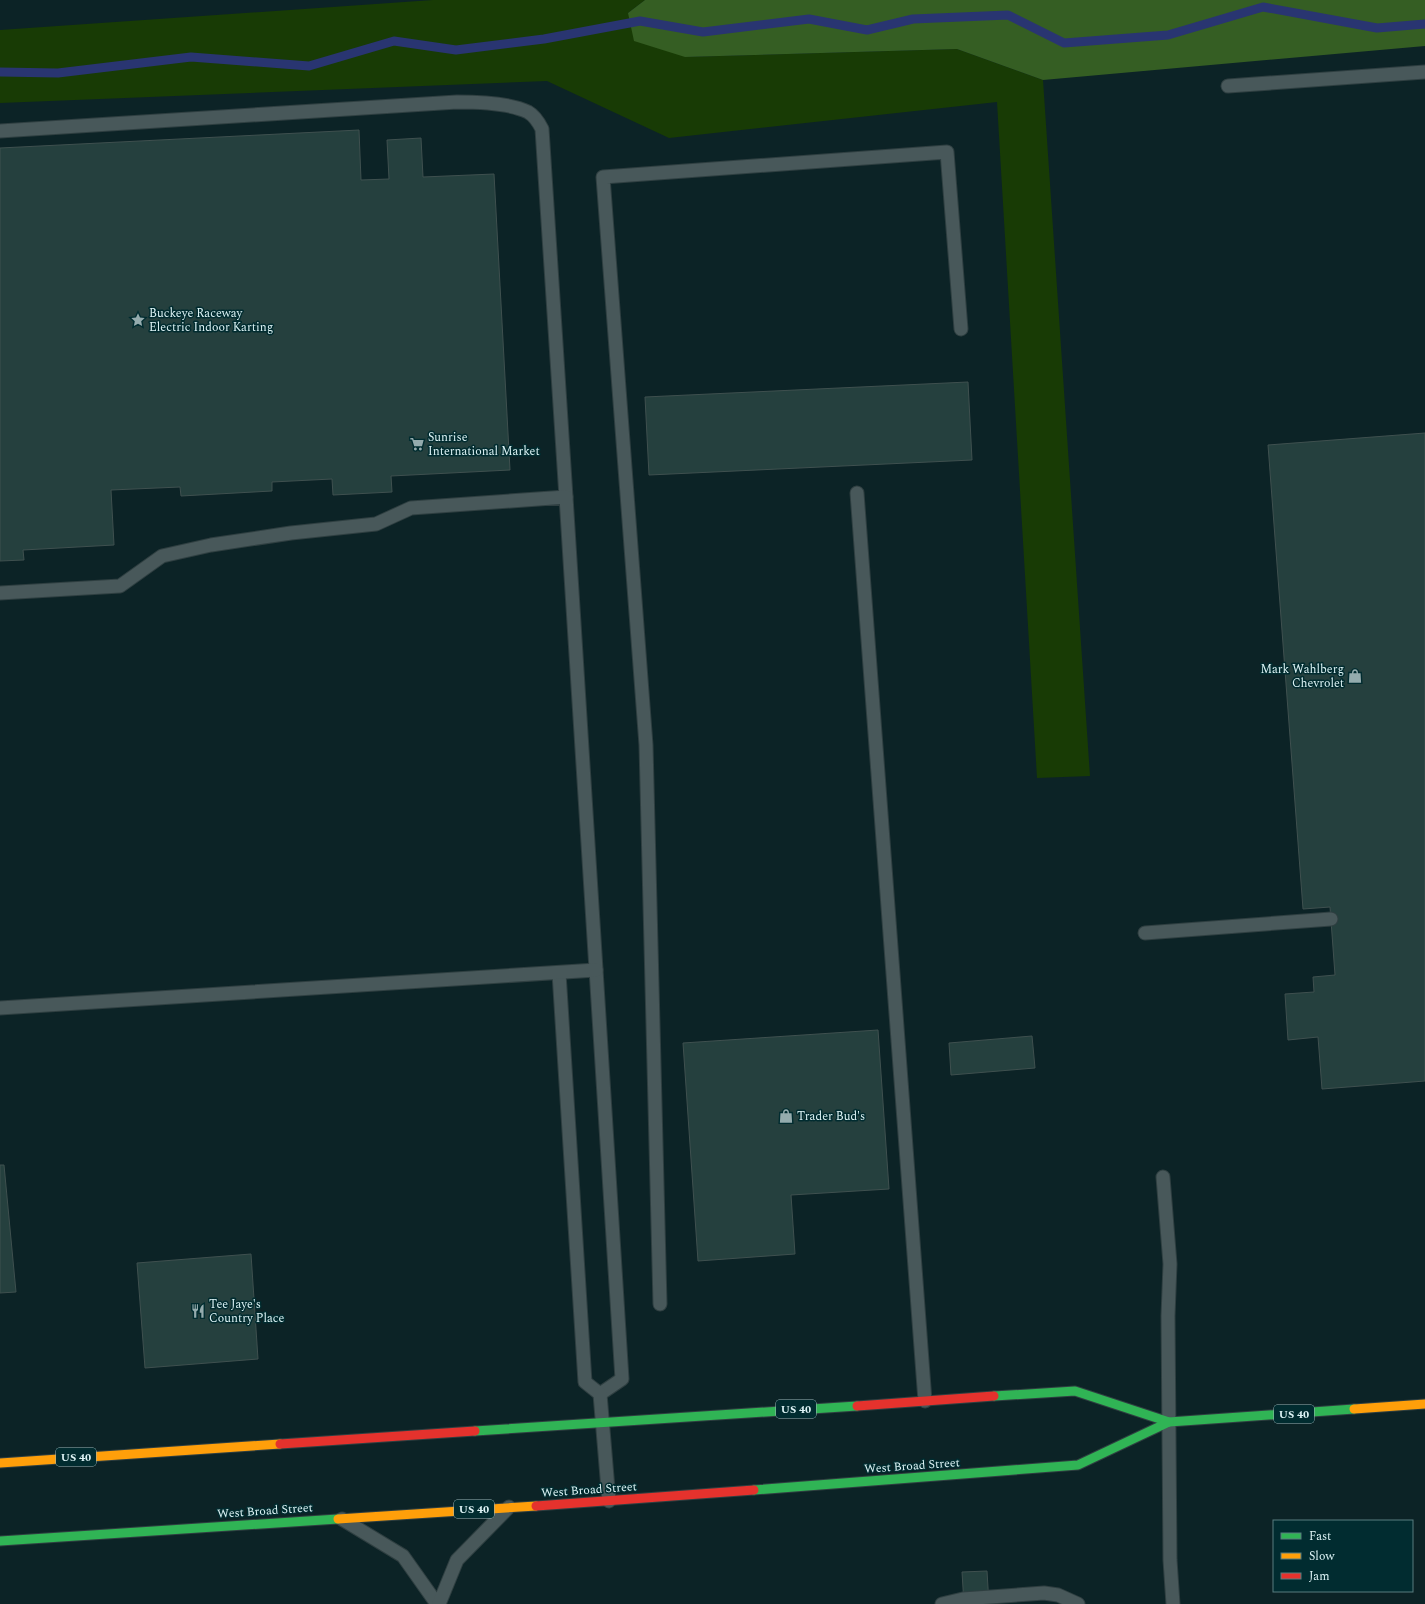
<svg xmlns="http://www.w3.org/2000/svg" width="1425" height="1604" viewBox="0 0 1425 1604" font-family="Spectral,serif">
<style>
.green{fill:#183b05}
.forest{fill:#355e23}
.lines{fill:none;stroke-linecap:round;stroke-linejoin:round}
.stream{stroke:#293571;stroke-width:9}
.building{fill:#25403e;stroke:#3f504f}
.lane-casing{stroke:#2f3f41;stroke-width:15}
.fast-casing{stroke:#2f3f41;stroke-width:11}
.slow-casing{stroke:#2f3f41;stroke-width:11}
.jam-casing{stroke:#2f3f41;stroke-width:11}
.lane{stroke:#48585a;stroke-width:13}
.fast{stroke:#30b455;stroke-width:9}
.slow{stroke:#ff9f0a;stroke-width:9}
.jam{stroke:#e5322d;stroke-width:9}
.labels{text-anchor:middle;dominant-baseline:central;stroke-width:3;stroke-linejoin:round;paint-order:stroke}
.shield{fill:#012c30;stroke:#9cb8bb;stroke-width:1}
.shield-label{font-size:11px;font-weight:bold;fill:#def4f6}
.poi-label{font-size:12px;fill:#def4f6;stroke:#012c30;text-anchor:start}
.street-label{font-size:12px;fill:#def4f6;stroke:#012c30}
</style>
<rect width="100%" height="100%" fill="#0c2326"/>
<path class="green" d="M433,0H645L628,13L685,57L957,49L1043,80L1090,776L1037,778L997,102L669,138L547,81L0,103V30Z"/>
<path class="forest" d="M645,0H1425V46L1043,80L957,49L685,57L634,41L628,13Z"/>
<g class="lines">
<path class="stream" d="M0,72L58,73L191,57L309,66L394,41L456,50L544,39L640,21L703,32L809,19L867,30L913,19L1008,15L1064,43L1168,35L1263,7L1377,28L1425,24"/>
</g>
<g class="building">
<path d="M359,130L361,180L389,179L387,140L421,138L423,177L494,174L510,470L391,476L392,492L333,495L332,479L272,482V491L181,496L180,487L111,490L114,545L23,550L24,560L0,561V148Z"/>
<path d="M968,382L972,460L649,475L645,397Z"/>
<path d="M1425,433V1081L1322,1089L1318,1037L1288,1040L1285,994L1314,992L1313,977L1335,975L1330,907L1303,909L1268,445Z"/>
<path d="M878,1030L889,1189L791,1195L795,1254L698,1261L683,1043Z"/>
<path d="M1032,1036L1035,1068L951,1075L949,1043Z"/>
<path d="M0,1165H4L16,1292L0,1293Z"/>
<path d="M251,1254L258,1359L145,1368L137,1263Z"/>
<path d="M987,1571L989,1604H964L962,1572Z"/>
</g>
<g class="lines">
<defs>
<g id="lane">
<path d="M1228,86L1425,72"/>
<path d="M0,131L457,102C478,102 510,103 528,112C535,116 539,123 542,129L566,497"/>
<path d="M857,493L925,1401"/>
<path d="M0,593L120,586L162,556L211,545L291,533L376,524L411,508L566,497L622,1379L600,1394"/>
<path d="M1145,933L1331,919"/>
<path d="M559,973L585,1382L600,1394L609,1501"/>
<path d="M0,1008L596,970"/>
<path d="M1163,1177L1170,1264L1168,1316L1170,1560L1173,1604"/>
<path d="M660,1304L646,745L603,177L947,152L961,329"/>
<path d="M342,1519L403,1556L437,1604"/>
<path d="M439,1604L457,1560L509,1507"/>
<path d="M942,1604L963,1599L1044,1593L1058,1595L1078,1604"/>
</g>
<g id="fast">
<path d="M994,1396L1075,1391L1169,1422L1354,1409"/>
<path d="M475,1431L857,1406"/>
<path d="M754,1490L1078,1465L1169,1422"/>
<path d="M0,1541L338,1519"/>
</g>
<g id="slow">
<path d="M1354,1409L1425,1404"/>
<path d="M0,1463L280,1444"/>
<path d="M338,1519L536,1506"/>
</g>
<g id="jam">
<path d="M857,1406L994,1396"/>
<path d="M280,1444L475,1431"/>
<path d="M536,1506L754,1490"/>
</g>
</defs>
<use href="#lane" class="lane-casing"/>
<use href="#fast" class="fast-casing"/>
<use href="#slow" class="slow-casing"/>
<use href="#jam" class="jam-casing"/>
<use href="#lane" class="lane"/>
<use href="#fast" class="fast"/>
<use href="#slow" class="slow"/>
<use href="#jam" class="jam"/>
</g>
<defs>
<symbol id="sight-bare" viewBox="-9 -9 18 18"><path d="M0-6L1.8-2.2L6-1.7L2.9 1.2L3.7 5.4L0 3.3L-3.7 5.4L-2.9 1.2L-6-1.7L-1.8-2.2Z" fill="#94abad" stroke="#012c30" stroke-width="2.5" paint-order="stroke"/></symbol>
<symbol id="supermarket-bare" viewBox="-9 -9 18 18"><path d="M-6-5.5h2.5l.6 2H6L4.5 2H-2.5L-4.4-4H-6ZM-1.5 3.2a1.3 1.3 0 1 0 .1 0ZM3 3.2a1.3 1.3 0 1 0 .1 0Z" fill="#94abad" stroke="#012c30" stroke-width="2.5" paint-order="stroke"/></symbol>
<symbol id="shop-bare" viewBox="-9 -9 18 18"><path d="M-5-2.5h2.3a2.7 3.5 0 0 1 5.4 0H5L5.5 6h-11ZM-1.5-2.5h3a1.5 2.3 0 0 0-3 0Z" fill="#94abad" stroke="#012c30" stroke-width="2.5" paint-order="stroke"/></symbol>
<symbol id="restaurant-bare" viewBox="-9 -9 18 18"><path d="M-5-6h1v4h1v-4h1v4h1v-4h1v5L-1.5 .5V6h-2V.5L-5-1ZM5-6V6H3V1.5H1.5Q1.5-4 5-6Z" fill="#94abad" stroke="#012c30" stroke-width="2.5" paint-order="stroke"/></symbol>
</defs>
<g fill-rule="evenodd">
<use href="#sight-bare" x="128" y="310" width="20" height="20"/>
<use href="#supermarket-bare" x="407" y="434" width="20" height="20"/>
<use href="#shop-bare" x="1345" y="666" width="20" height="20"/>
<use href="#shop-bare" x="776" y="1106" width="20" height="20"/>
<use href="#restaurant-bare" x="188" y="1301" width="20" height="20"/>
</g>
<g class="labels">
<g class="shield">
<rect x="776" y="1400" width="40" height="18" rx="3"/>
<rect x="1274" y="1405" width="40" height="18" rx="3"/>
<rect x="56" y="1448" width="40" height="18" rx="3"/>
<rect x="454" y="1500" width="40" height="18" rx="3"/>
</g>
<g class="shield-label">
<text x="796" y="1409">US 40</text>
<text x="1294" y="1414">US 40</text>
<text x="76" y="1457">US 40</text>
<text x="474" y="1509">US 40</text>
</g>
<g class="poi-label">
<text x="149" y="313">Buckeye Raceway<tspan x="149" dy="14">Electric Indoor Karting</tspan></text>
<text x="428" y="437">Sunrise<tspan x="428" dy="14">International Market</tspan></text>
<text x="1344" y="669" text-anchor="end">Mark Wahlberg<tspan x="1344" dy="14">Chevrolet</tspan></text>
<text x="797" y="1116">Trader Bud's</text>
<text x="209" y="1304">Tee Jaye's<tspan x="209" dy="14">Country Place</tspan></text>
</g>
<g class="street-label">
<text transform="translate(912 1466) rotate(-4)">West Broad Street</text>
<text transform="translate(589 1490) rotate(-4)">West Broad Street</text>
<text transform="translate(265 1511) rotate(-4)">West Broad Street</text>
</g>
</g>
<rect x="1273" y="1520" width="140" height="72" fill="#012c30" stroke="#597c7f"/>
<rect x="1281" y="1533" width="20" height="6" fill="#30b455" stroke="#597c7f"/>
<text x="1309" y="1540" font-size="12" fill="#def4f6">Fast</text>
<rect x="1281" y="1553" width="20" height="6" fill="#ff9f0a" stroke="#597c7f"/>
<text x="1309" y="1560" font-size="12" fill="#def4f6">Slow</text>
<rect x="1281" y="1573" width="20" height="6" fill="#e5322d" stroke="#597c7f"/>
<text x="1309" y="1580" font-size="12" fill="#def4f6">Jam</text>
</svg>
